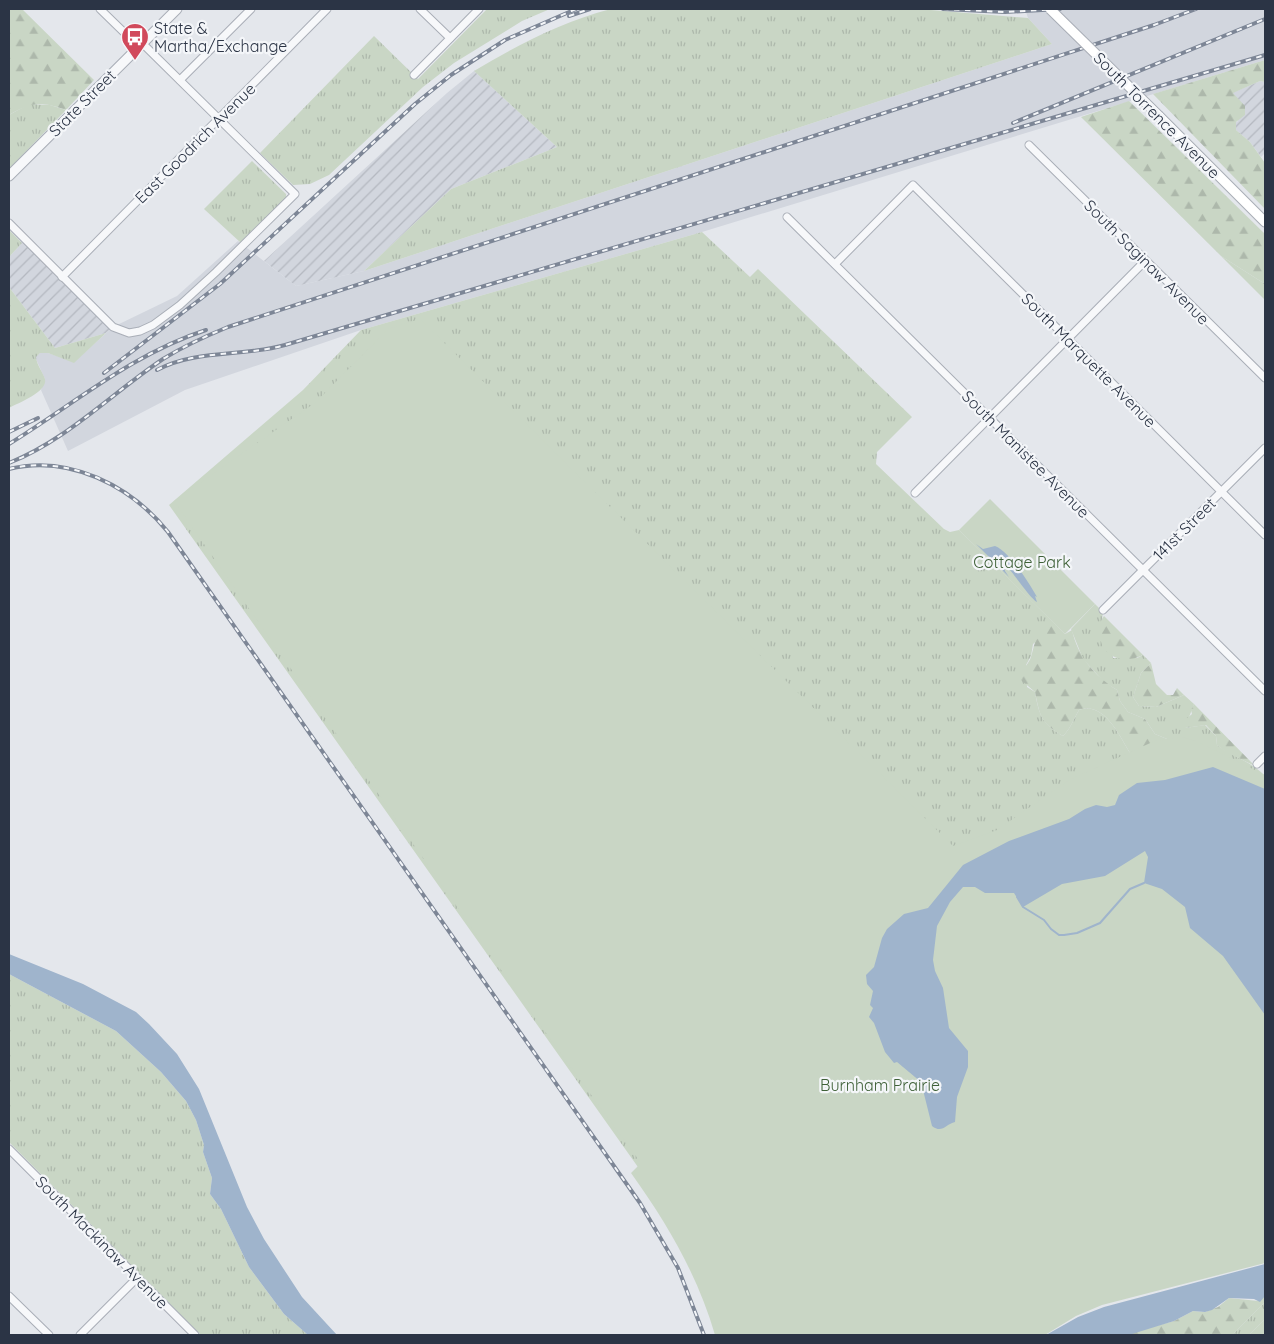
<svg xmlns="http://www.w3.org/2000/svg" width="1274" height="1344" viewBox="0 0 1274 1344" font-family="Quicksand,sans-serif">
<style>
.built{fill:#d2d6de}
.industrial{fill:url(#industrial-furrows)}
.grass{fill:url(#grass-tufts)}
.forest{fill:url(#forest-firs)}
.park{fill:#c9d6c5}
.water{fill:#9fb4cc}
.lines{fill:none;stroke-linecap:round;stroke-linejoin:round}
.stream{stroke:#9fb4cc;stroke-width:2}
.minor-casing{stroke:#a9aeb7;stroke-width:9}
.tertiary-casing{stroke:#a9aeb7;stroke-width:11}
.secondary-casing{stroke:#a9aeb7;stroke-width:11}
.minor{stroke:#f7f8fa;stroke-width:7}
.tertiary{stroke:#f7f8fa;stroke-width:9}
.secondary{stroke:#fff;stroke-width:9}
.rail-casing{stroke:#7d8696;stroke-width:4}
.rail{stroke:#f4f6f9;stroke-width:2;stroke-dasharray:5.5;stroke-linecap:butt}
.secondary-bridge-casing{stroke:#a9aeb7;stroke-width:11;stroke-linecap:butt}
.secondary-bridge{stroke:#fff;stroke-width:9}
.labels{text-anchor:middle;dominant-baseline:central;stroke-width:4.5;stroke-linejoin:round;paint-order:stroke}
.poi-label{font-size:16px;fill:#2b3445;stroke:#f4f6f9;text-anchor:start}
.street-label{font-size:16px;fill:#2b3445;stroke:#f4f6f9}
.park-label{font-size:16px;fill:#3f6138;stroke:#f4f6f9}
</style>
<defs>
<pattern id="industrial-furrows" width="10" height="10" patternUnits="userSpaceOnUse" patternTransform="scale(1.25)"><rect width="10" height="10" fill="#d2d6de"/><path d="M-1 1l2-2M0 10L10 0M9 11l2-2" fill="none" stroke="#b4b8c0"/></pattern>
<pattern id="grass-tufts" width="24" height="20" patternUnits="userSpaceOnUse" patternTransform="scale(1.25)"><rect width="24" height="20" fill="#c9d6c5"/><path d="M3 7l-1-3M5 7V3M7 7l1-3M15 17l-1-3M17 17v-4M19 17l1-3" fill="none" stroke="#adb8ab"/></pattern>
<pattern id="forest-firs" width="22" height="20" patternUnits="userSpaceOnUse" patternTransform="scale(1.25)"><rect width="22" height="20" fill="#c9d6c5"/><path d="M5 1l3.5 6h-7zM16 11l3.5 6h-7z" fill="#adb8ab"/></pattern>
</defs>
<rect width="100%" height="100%" fill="#e4e7ec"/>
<path class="built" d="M1025,9H1265V60L702,232L361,330L185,390L68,451L41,390L45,379L35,357L40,353H48L74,362L113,327L177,296L238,241L296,286L364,271L1052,44L1028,18Z"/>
<g class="industrial">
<path d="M474,71L557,147L451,189L364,271L296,286L264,261L447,93Z"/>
<path d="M1260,81L1265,82V153L1261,157L1250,142L1236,130L1235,123L1238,121L1232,93Z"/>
<path d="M25,240L113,327L106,333L55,348L9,287V257Z"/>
</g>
<g class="grass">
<path d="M487,9H550L522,21L454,63L423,87L329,175L310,184L293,185L260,153L374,36L418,79Z"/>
<path d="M611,9H919L1028,18L1052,44L364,271L451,189L557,147L474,71C518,45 561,22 611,9Z"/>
<path d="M29,104L50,105L66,110L9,169V115Z"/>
<path d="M252,161L286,194V200L241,243L204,209Z"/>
<path d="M9,230L22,243L9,257Z"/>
<path d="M702,232L750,277L758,269L912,417L877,452L876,464L944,529L950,532L959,530L1056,625L1033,644L1031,656L1026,665L1027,687L1035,692C1039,715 1042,724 1063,736C1071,728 1073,720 1079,710C1104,701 1119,735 1130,753L1167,739L1155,734L1145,719L1128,712L1120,701L1117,690L1104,682L1083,659L1071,629L1095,604L1103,612L1102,619L1113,658H1137L1143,655L1151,663L1141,673L1133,697L1139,706L1156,707L1184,695L1194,704L1185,728L1205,725L1216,736L1217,745C1233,757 1251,761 1265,776V1185L679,1225L169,505L303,390L361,330Z"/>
<path d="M1221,256L1265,284V300Z"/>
<path d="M9,287L55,348L106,333L74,363L48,353H40L36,357C37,366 43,372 45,379C48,392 18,403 9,408Z"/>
<path d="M9,974L116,1031L161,1072L186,1101L196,1120L204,1145L203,1152L212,1178L210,1194L221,1209L249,1267L284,1314L308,1335H201L9,1142Z"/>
<path d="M1265,1302V1319L1249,1335H1232Z"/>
</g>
<g class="forest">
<path d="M9,9H22L94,80L66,110C39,101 33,102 9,115Z"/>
<path d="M1265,60V82L1260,81L1233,93L1245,106V115L1236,122V130L1250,142L1265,163V209L1153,94Z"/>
<path d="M1129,101L1265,234V284L1221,256L1081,117Z"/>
<path d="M1104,616L1143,655C1124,665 1101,657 1100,635C1100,628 1099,622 1104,616Z"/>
<path d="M1056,625L1065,634L1072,630C1078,657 1094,675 1117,690L1120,701L1128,712L1145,719L1155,734L1167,739L1179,754L1130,753C1119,735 1104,701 1079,710C1073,720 1071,728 1063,736C1041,723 1040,717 1035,692L1021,680L1019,673C1024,668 1029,663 1031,657C1036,641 1035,629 1056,625Z"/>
<path d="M1151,663L1156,684L1167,695H1173L1177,688L1184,695L1156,707L1139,706L1133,697L1141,673Z"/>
<path d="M1194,704L1255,766L1226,752L1217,745L1216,736L1206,725L1185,728V720L1192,714L1191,710Z"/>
<path d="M1265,1296V1302L1232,1335H1123L1174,1321L1193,1311L1205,1312L1218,1307L1229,1298L1258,1301Z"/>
<path d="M1265,1319V1335H1249Z"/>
</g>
<g class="park">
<path d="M420,319L953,846L997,830L1069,780L1159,739L1162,741L1182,737L1196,741L1265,775V1263L1102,1305L1076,1316L1045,1335H715C698,1276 667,1223 631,1173L641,1163L527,1007L174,501L316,402L388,329Z"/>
<path d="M990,499L1095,604L1065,634L959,530Z"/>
</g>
<g class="water">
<path d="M976,544L983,549L995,546C1010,552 1029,583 1037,597L1035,596L1037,602C1031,599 1013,573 1007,566H1005V571L1009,577Z"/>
<path d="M1213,767L1265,789V1015L1223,956L1190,928L1185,907L1162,889L1144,883L1148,857L1145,851L1105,876L1062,884L1023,907L1014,893H985L975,887H963L950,902L937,926L933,960L935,971L943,988L949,1028L968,1051V1067L957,1097L955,1122C946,1124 942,1134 932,1126L921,1082L897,1062L894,1063L885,1052L874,1023L869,1017L873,1008L870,1005L873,991L867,984L866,975L874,967L882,938L887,929L904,914L928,908L963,865L1009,841L1069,819L1085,809L1096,805L1107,807L1115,805L1119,795L1137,783L1165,780Z"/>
<path d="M9,954L83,984L136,1012L149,1024L177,1054L199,1089L247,1207L264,1239L302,1297L337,1335H308L284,1314L249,1267L221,1209L210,1194L212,1178L203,1152L204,1145L196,1120L186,1101L161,1072L116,1031L9,974Z"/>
<path d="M1265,1264V1296L1260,1302L1254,1299L1229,1298L1212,1310L1205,1312L1193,1311L1174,1321L1132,1334L1046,1335L1078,1317L1104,1307Z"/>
</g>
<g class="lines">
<path class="stream" d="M1017,897L1023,907L1044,920L1051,929L1059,935H1064L1077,933L1100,923L1130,889L1144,883"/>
<defs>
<g id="minor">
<path d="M100,9L139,47"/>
<path d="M420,9L450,38"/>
<path d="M414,75L479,9"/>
<path d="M180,80L251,9"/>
<path d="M1029,145L1265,378"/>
<path d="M787,217L1265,691"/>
<path d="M9,223L113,327L129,333L140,331L153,325L180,305L216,272L295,194L142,43"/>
<path d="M835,264L913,185L1265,535"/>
<path d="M62,277L327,9"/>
<path d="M915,493L1145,261"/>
<path d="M1103,610L1265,448"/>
<path d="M1257,764L1265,756"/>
<path d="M9,1149L195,1335"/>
<path d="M9,1296L49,1335"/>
<path d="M80,1335L137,1278"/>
</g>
<path id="tertiary" d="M9,176L177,9"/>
<path id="secondary" d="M1159,116L1265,222"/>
</defs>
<use href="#minor" class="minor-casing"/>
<use href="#tertiary" class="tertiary-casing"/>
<use href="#secondary" class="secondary-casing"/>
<use href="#minor" class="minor"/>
<use href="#tertiary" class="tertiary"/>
<use href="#secondary" class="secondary"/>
<defs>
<g id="rail">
<path d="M943,9L1005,12L1060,9"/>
<path d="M569,16L590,9"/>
<path d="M1013,123L1265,19"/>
<path d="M157,370C196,349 244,357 285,345L1265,55"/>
<path d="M104,373L220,284L415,104L451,75L505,40L576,9"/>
<path d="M9,432L38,418"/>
<path d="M9,444C74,404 132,354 206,330"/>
<path d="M9,463C67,440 112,393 163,359C184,346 206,336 228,327L1154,25L1196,9"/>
<path d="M9,469C69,454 131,486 168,532L640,1203L678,1268L704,1335"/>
</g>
</defs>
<use href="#rail" class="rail-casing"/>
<use href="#rail" class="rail"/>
<defs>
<path id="secondary-bridge" d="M1050,9L1159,116"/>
</defs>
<use href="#secondary-bridge" class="secondary-bridge-casing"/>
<use href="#secondary-bridge" class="secondary-bridge"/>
</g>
<defs>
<symbol id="bus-pin" viewBox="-11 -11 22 30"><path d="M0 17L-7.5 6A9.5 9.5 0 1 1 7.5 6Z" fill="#d1495b" stroke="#f4f6f9"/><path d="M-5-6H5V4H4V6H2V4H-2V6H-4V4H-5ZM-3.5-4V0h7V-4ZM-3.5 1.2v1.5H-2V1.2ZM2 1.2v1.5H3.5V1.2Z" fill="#fff"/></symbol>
</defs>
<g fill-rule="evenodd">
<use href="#bus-pin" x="119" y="21" width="32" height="43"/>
</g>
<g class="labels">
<g class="poi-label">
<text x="154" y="28">State &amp;<tspan x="154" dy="18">Martha/Exchange</tspan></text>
</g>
<g class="street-label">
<text transform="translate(82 103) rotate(-45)">State Street</text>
<text transform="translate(1157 115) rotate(45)">South Torrence Avenue</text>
<text transform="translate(195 143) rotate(-45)">East Goodrich Avenue</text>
<text transform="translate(1147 262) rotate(45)">South Saginaw Avenue</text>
<text transform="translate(1089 360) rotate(45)">South Marquette Avenue</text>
<text transform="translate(1026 454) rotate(45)">South Manistee Avenue</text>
<text transform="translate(1184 529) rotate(-45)">141st Street</text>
<text transform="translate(102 1242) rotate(45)">South Mackinaw Avenue</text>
</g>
<g class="park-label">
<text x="1022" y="562">Cottage Park</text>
<text x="880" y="1085">Burnham Prairie</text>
</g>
</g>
<rect width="1274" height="1344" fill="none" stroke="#2b3445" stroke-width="20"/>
</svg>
